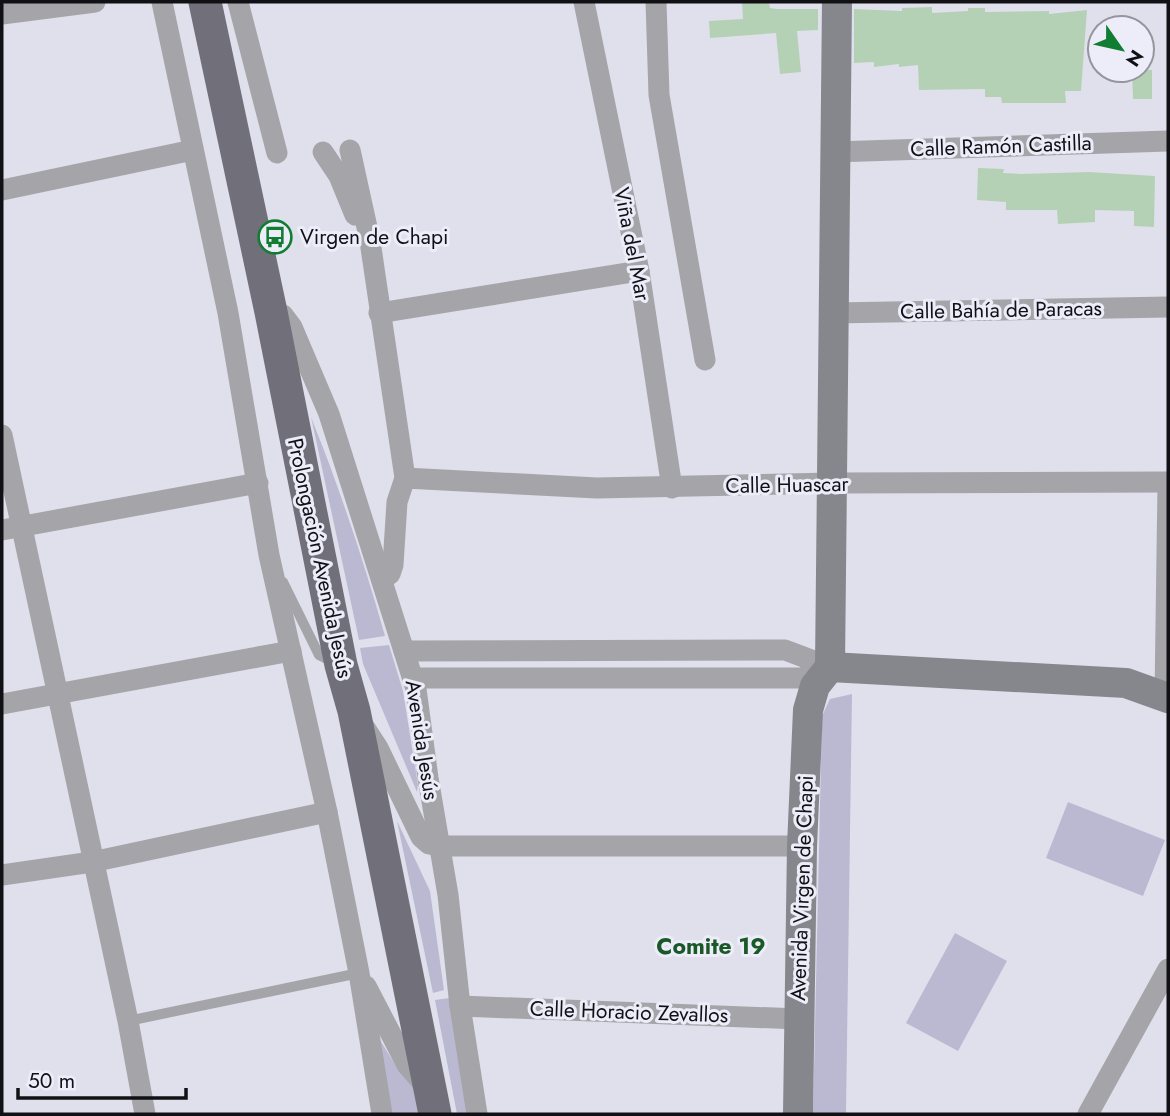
<svg xmlns="http://www.w3.org/2000/svg" width="1170" height="1116" viewBox="0 0 1170 1116" font-family="Jost,sans-serif">
<style>
.green{fill:#bab9d1}
.building{fill:#b4d1b6}
.lines{fill:none;stroke-linecap:round;stroke-linejoin:round}
.lane{stroke:#a4a4a9;stroke-width:10}
.street{stroke:#a4a4a9;stroke-width:21}
.secondary{stroke:#86868d;stroke-width:30}
.primary{stroke:#71707a;stroke-width:33}
.labels{text-anchor:middle;dominant-baseline:central;stroke-width:6;stroke-linejoin:round;paint-order:stroke}
.street-label{font-size:21px;fill:#111015;stroke:#ededfa}
.poi-label{font-size:21px;fill:#111015;stroke:#ededfa;text-anchor:start}
.neighbourhood-label{font-size:23px;font-weight:bold;fill:#1a5828;stroke:#ededfa}
</style>
<rect width="100%" height="100%" fill="#e0e0ec"/>
<g class="green">
<path d="M311,417C340,489 364,562 385,636L359,640Z"/>
<path d="M389,645L403,691L418,785L417,792L363,664L360,648Z"/>
<path d="M852,694L846,1114H813L822,716L830,699Z"/>
<path d="M1068,802L1165,840L1143,896L1046,858Z"/>
<path d="M397,821L430,891L444,990L433,993Z"/>
<path d="M955,933L1007,961L958,1051L906,1023Z"/>
<path d="M450,998L468,1114H457L435,1000Z"/>
<path d="M378,1037L400,1072L421,1097L423,1114H389Z"/>
</g>
<g class="building">
<path d="M742,2H769L770,8L777,9H818V30L797,31L801,72L780,74L776,33L710,38L709,21L743,19Z"/>
<path d="M932,7V13L968,11V8H985V12L1049,11V14L1087,10L1081,91H1065L1066,103H1002L1001,97H985V89L919,90L918,65L899,67V64L874,67V62L854,63V9L902,11V8Z"/>
<path d="M1132,70H1152V99H1133Z"/>
<path d="M978,168L1004,169L1003,173L1021,174L1089,172L1155,176L1154,227L1134,226V211L1095,210V222L1058,224L1057,210H1006V202L977,200Z"/>
</g>
<g class="lines">
<g class="lane">
<path d="M283,582L319,655L335,663"/>
<path d="M128,1021L359,973"/>
</g>
<g class="street">
<path d="M162,2L228,313L269,555L327,812L359,973L382,1114"/>
<path d="M238,2L277,153"/>
<path d="M584,2L639,271L672,488"/>
<path d="M656,2L659,95L705,360"/>
<path d="M2,14L95,2"/>
<path d="M350,150L370,241L405,478L397,502L393,565L390,574L382,578"/>
<path d="M323,152L339,176L355,215"/>
<path d="M834,152L1168,141"/>
<path d="M2,190L193,150"/>
<path d="M271,312L283,315L292,327L329,414L416,689L428,778L448,895L460,1006L477,1114"/>
<path d="M379,313L639,271"/>
<path d="M834,313L1168,307"/>
<path d="M2,435L128,1021L145,1114"/>
<path d="M405,478L597,488L832,483L1168,482"/>
<path d="M2,530L258,483"/>
<path d="M404,651L785,650L830,667"/>
<path d="M414,678H801L828,668"/>
<path d="M1165,696L1168,484"/>
<path d="M2,704L291,651"/>
<path d="M363,725L378,748L421,837L429,844L440,846H802"/>
<path d="M2,875L92,862L327,812"/>
<path d="M366,986L407,1065L426,1087"/>
<path d="M460,1006L799,1019"/>
<path d="M1088,1114L1168,969"/>
</g>
<g class="secondary">
<path d="M830,667L837,2"/>
<path d="M830,667L1126,683L1168,698"/>
<path d="M798,1114L802,846L808,710L815,686L830,667"/>
</g>
<path class="primary" d="M205,2L271,312L341,665L354,711L435,1114"/>
</g>
<defs>
<symbol id="bus-ring" viewBox="-11 -11 22 22"><circle r="9.5" fill="#ededfa" stroke="#107d32" stroke-width="1.5"/><path d="M-5-6H5V4H4V6H2V4H-2V6H-4V4H-5ZM-3.5-4V0h7V-4ZM-3.5 1.2v1.5H-2V1.2ZM2 1.2v1.5H3.5V1.2Z" fill="#107d32"/></symbol>
</defs>
<g fill-rule="evenodd">
<use href="#bus-ring" x="256" y="218" width="38" height="38"/>
</g>
<g class="labels">
<g class="street-label">
<text transform="translate(1001 146) rotate(-2)">Calle Ramón Castilla</text>
<text transform="translate(632 244) rotate(79)">Viña del Mar</text>
<text transform="translate(1001 310) rotate(-1)">Calle Bahía de Paracas</text>
<text transform="translate(787 485) rotate(-1)">Calle Huascar</text>
<text transform="translate(320 558) rotate(78)">Prolongación Avenida Jesús</text>
<text transform="translate(422 740) rotate(81)">Avenida Jesús</text>
<text transform="translate(802 888) rotate(-88)">Avenida Virgen de Chapi</text>
<text transform="translate(629 1012) rotate(2)">Calle Horacio Zevallos</text>
</g>
<g class="poi-label">
<text x="300" y="237">Virgen de Chapi</text>
</g>
<g class="neighbourhood-label">
<text x="711" y="946">Comite 19</text>
</g>
</g>
<rect width="1170" height="1116" fill="none" stroke="#111015" stroke-width="7"/>
<g transform="translate(1121 49) rotate(124)"><circle r="33" fill="#ededfa" stroke="#95959e" stroke-width="2"/>
<path d="M0-5L12 26L0 18L-12 26Z" fill="#107d32"/>
<text y="-10" font-size="19" font-weight="bold" text-anchor="middle" fill="#111015">N</text>
</g>
<path d="M18 1088v10h168v-10" fill="none" stroke="#111015" stroke-width="3.5"/>
<text x="28" y="1088" font-size="21" fill="#111015" stroke="#ededfa" stroke-width="5" paint-order="stroke">50 m</text>
</svg>
